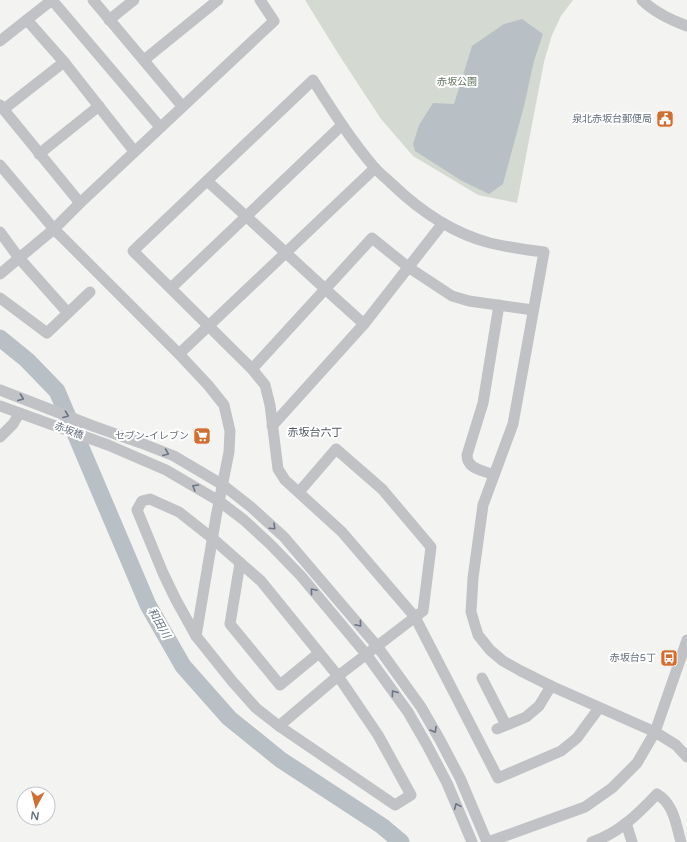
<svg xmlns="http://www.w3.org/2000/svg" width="687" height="842" viewBox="0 0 687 842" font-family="'Varela Round','Noto Sans JP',sans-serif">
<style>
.green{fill:#d4dad2}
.water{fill:#b8c0c5}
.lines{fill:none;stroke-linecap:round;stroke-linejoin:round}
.river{stroke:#b8c0c5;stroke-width:17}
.minor{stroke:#c0c2c6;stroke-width:11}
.oneway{stroke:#6a7483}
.labels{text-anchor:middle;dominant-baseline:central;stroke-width:4;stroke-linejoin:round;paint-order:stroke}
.park-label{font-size:10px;fill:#657764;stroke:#fff}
.poi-label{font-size:10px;fill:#66707f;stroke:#fff;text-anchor:end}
.street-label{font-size:10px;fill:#66707f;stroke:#fff}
.neighbourhood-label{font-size:11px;fill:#535a65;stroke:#fff}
.water-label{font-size:11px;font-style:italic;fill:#677783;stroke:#fff}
</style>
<rect width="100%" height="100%" fill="#f3f4f1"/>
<path class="green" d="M305,0H573L561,16L552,35L544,62L517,203L478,195L413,156L381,119L339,55Z"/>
<path class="water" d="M522,19L543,34L534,61L524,106L503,184L489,194L462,181L415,151L413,144L419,125L433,103L454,104L472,46L504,24Z"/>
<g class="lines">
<path class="river" d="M0,338L27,360L57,391L148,605L183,666L229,718L281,760L382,826L401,842"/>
<g class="minor">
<path d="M52,0L160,127"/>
<path d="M93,0L182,106"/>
<path d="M642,0C654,12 671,20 687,26"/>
<path d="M27,20L64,62L134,151"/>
<path d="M109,20L134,0"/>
<path d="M0,41L52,0"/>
<path d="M144,60L218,0"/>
<path d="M0,105L80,203"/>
<path d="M4,109L64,62"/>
<path d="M39,154L99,106"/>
<path d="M0,165L54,229L179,354L208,385L224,405L230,431L229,452L216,517L196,636L232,681L256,708L279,726L338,676L423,611L431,547L382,489L336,449L299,492"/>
<path d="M207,181C260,228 311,277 364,324"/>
<path d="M0,232L19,258L68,313"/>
<path d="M0,274L54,229L80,203L274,21L260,0"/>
<path d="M171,288L342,125"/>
<path d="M0,298L47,333L90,292"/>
<path d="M179,354L375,168"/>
<path d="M252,369L372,238L408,267L452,296L469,301L533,310"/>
<path d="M0,390L93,426L141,443L174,456L223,485L251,507L284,537L377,646L421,707L440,740L460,778L487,842"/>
<path d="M0,406L108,445L166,470L219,501L244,520L270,544L301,576L366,654L408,712L427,745L447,783L472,842"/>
<path d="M272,426L364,324L443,223"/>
<path d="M0,437L13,424L19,414"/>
<path d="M494,475C482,470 467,469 467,455L483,403L499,305"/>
<path d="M240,563L230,624L280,685L319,653"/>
<path d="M196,636L176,600L163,573L137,510L142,501L150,499L179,512L212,538L261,581L338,676L378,735L411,795L395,805L279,726"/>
<path d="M482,678L506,725"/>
<path d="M599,708L577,738L561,751L498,778L415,617L342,532L285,480L278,469L270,405L265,385L252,369L133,251L313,80C332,110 351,140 374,167C379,173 386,178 392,184C419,210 452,233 490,243C508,247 525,250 544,252L513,424L483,505L473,578L471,612L478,635L490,650L503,661L521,671L551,686L655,732L676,745L687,757"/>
<path d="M497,729L526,717L539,706L551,686"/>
<path d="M626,823L632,842"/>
<path d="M488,842L585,807L612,788L637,763L655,732L687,640"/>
<path d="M592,842C619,833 638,814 657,794C674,804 676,825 681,842"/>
</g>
</g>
<defs><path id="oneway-chevron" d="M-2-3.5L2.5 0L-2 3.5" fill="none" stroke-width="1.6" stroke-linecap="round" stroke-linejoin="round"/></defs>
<g class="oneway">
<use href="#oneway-chevron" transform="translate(21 398) rotate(21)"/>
<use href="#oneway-chevron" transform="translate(66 415) rotate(21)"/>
<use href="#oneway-chevron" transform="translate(166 453) rotate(23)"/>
<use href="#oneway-chevron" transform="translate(195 487) rotate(-149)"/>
<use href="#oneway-chevron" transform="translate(273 527) rotate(43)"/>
<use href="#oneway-chevron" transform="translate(313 591) rotate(-130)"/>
<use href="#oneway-chevron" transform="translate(359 624) rotate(50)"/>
<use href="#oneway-chevron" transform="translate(394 693) rotate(-126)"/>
<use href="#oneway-chevron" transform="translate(434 730) rotate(60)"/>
<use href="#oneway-chevron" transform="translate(457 806) rotate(-114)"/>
</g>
<defs>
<symbol id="civic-square" viewBox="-11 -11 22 22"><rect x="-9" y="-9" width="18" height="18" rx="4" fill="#d16f33" stroke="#fff"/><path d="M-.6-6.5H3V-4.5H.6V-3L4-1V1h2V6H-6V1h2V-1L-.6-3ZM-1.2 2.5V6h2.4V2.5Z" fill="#fff"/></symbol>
<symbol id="supermarket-square" viewBox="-11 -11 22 22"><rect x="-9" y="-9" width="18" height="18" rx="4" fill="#d16f33" stroke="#fff"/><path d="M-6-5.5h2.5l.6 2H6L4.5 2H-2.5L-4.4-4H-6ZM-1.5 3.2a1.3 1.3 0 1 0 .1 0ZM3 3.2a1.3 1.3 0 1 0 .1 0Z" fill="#fff"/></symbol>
<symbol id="bus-square" viewBox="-11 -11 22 22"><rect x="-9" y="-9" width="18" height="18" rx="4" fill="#d16f33" stroke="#fff"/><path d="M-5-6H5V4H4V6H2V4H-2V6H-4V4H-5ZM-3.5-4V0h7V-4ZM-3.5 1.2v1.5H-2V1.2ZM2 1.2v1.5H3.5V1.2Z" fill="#fff"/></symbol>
</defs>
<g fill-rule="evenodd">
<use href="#civic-square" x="655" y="109" width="20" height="20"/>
<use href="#supermarket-square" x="192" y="426" width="20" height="20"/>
<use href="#bus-square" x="659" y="648" width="20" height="20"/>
</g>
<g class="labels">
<g class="park-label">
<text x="457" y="82">赤坂公園</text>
</g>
<g class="poi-label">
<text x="652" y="119">泉北赤坂台郵便局</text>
<text x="189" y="436">セブン-イレブン</text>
<text x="656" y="658">赤坂台5丁</text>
</g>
<g class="street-label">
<text transform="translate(69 431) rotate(21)">赤坂橋</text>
</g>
<g class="neighbourhood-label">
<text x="315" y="432">赤坂台六丁</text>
</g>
<g class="water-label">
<text transform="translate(159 623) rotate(60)">和田川</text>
</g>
</g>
<g transform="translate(36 806) rotate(187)"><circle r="19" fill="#ffffff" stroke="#c2c6cc"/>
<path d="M0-3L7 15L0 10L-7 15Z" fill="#d16f33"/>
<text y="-6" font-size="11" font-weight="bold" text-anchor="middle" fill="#66707f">N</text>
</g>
</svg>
